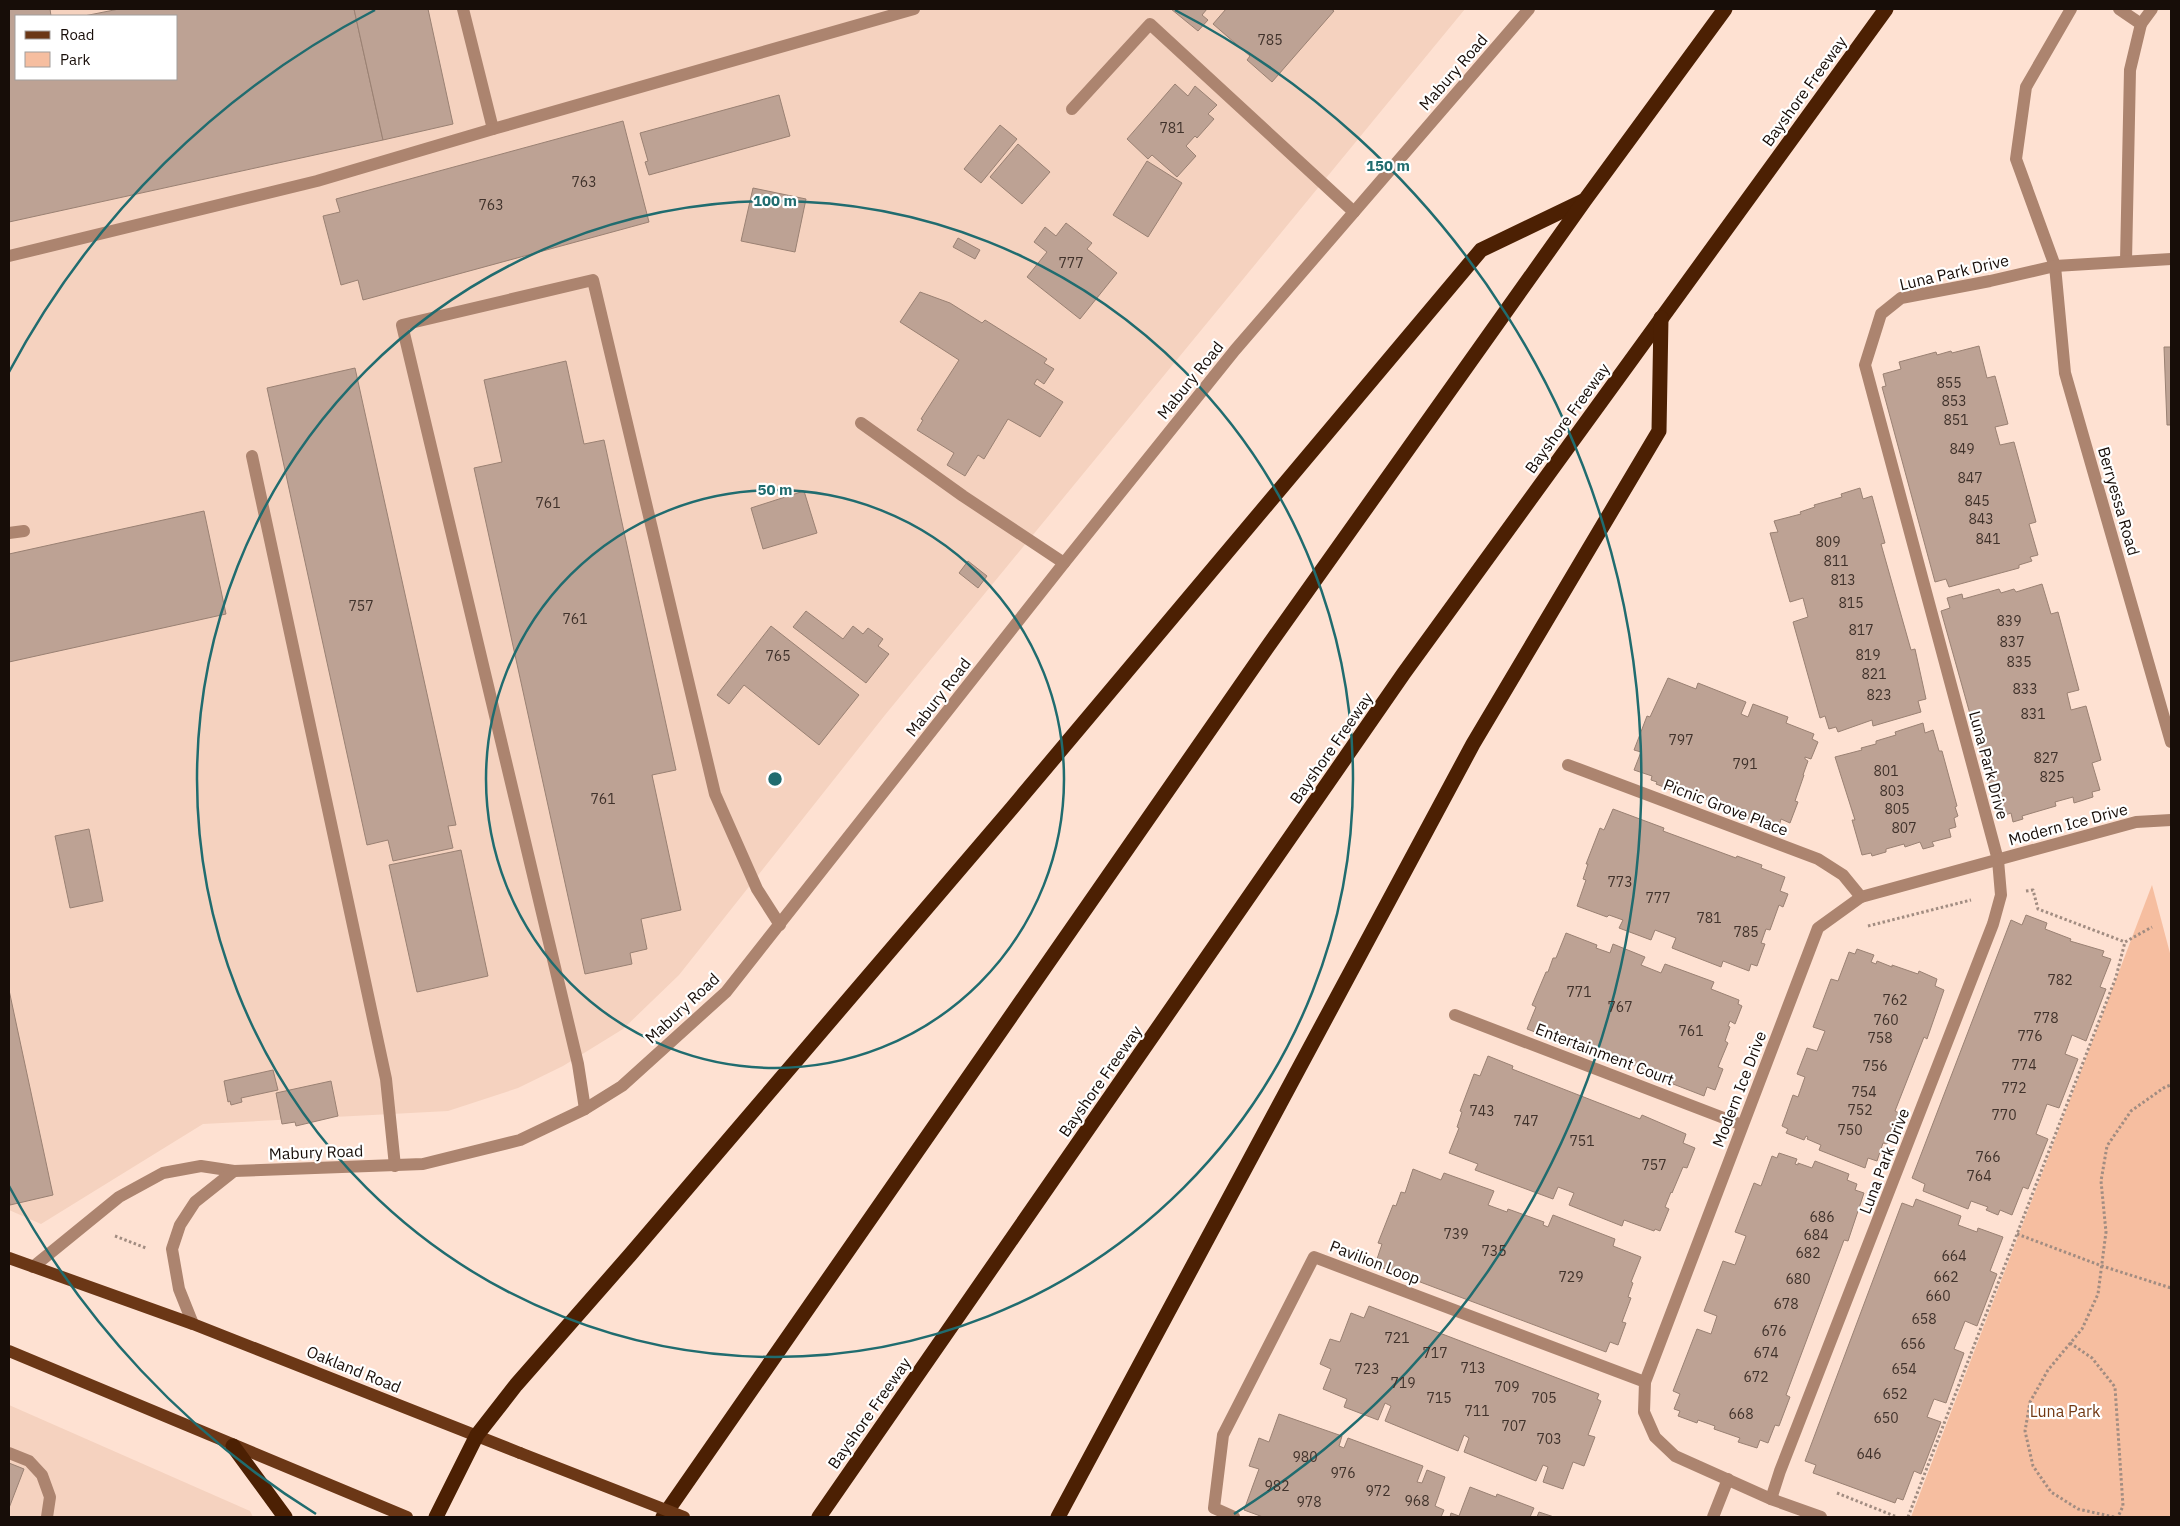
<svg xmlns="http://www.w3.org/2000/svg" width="2180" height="1526" viewBox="0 0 2180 1526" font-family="'IBM Plex Sans',sans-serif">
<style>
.built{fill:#f5d2bf;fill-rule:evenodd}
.green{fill:#f6bea0}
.building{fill:#bda294;stroke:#9a8173}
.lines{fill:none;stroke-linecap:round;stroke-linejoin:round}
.path{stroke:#a18c81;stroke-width:3;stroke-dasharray:2.5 2.5;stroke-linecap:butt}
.minor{stroke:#ac846f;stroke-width:12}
.major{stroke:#6b3716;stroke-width:12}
.highway{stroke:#4c2003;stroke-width:15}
.major-bridge{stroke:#6b3716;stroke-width:12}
.ring{fill:none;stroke:#206c6f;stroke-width:2.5}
.labels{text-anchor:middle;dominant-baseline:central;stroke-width:4.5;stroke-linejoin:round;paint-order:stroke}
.number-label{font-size:14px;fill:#40322b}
.street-label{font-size:16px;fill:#170d08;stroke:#fff}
.park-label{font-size:16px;fill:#723813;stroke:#fff}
.centre{fill:#206c6f;stroke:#fff;stroke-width:2.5}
.ring-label{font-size:15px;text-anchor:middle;font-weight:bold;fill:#206c6f;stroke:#fff;stroke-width:4.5;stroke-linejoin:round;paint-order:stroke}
</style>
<rect width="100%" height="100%" fill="#fee1d2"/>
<g class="built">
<path d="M9,9H1465L885,715L679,975L623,1029L563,1066L518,1088L448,1111L203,1124L41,1224L9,1210ZM16,16H176V79H16Z"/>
<path d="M9,1405L250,1511L253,1517H9Z"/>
</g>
<path class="green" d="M2152,885L2171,957V1517H1911Z"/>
<g class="building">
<path d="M9,9H50L51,16H16V79H176V16H84L119,9H354L383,140L9,222Z"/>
<path d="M354,9H428L453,124L383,140Z"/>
<path d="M1171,9H1207L1202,15L1208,20L1198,31Z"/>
<path d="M1226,9H1331L1334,11L1272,82L1247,60L1250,56L1213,24Z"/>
<path d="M1175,84L1188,96L1195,86L1217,105L1208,114L1214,119L1197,138L1195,136L1186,146L1196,156L1177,177L1152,155L1148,159L1127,139Z"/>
<path d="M779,95L790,136L649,175L645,162L648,161L640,133Z"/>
<path d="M623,121L649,222L363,300L358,280L341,285L323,216L340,212L336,199Z"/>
<path d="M1000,125L1017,139L981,183L964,169Z"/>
<path d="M1018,144L1050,172L1022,204L990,177Z"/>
<path d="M1147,161L1182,183L1148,237L1113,215Z"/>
<path d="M753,188L806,199L795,252L741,241Z"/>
<path d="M1066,223L1092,243L1087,249L1117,273L1080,319L1027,277L1047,252L1034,242L1045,227L1056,236Z"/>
<path d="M958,238L980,250L975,259L953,247Z"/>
<path d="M920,292L950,303L982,323L985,320L1047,359L1044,363L1054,369L1044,384L1037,379L1034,384L1063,402L1040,437L1008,419L984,459L978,455L965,476L947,465L954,453L917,430L923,420L921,419L959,360L900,322Z"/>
<path d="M1979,346L1987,378L1995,376L2008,424L1995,427L2000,445L2014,442L2036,522L2029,524L2038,555L2030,557L2032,561L2019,565V568L1949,587L1946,579L1935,582L1882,387L1886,386L1883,374L1901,369L1899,362L1936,352L1937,355L1951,351L1952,353Z"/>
<path d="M2164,347H2171V425H2167Z"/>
<path d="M566,361L584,444L604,440L676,770L652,775L681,910L641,919L647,949L630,953L632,964L585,974L474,468L502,462L484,380Z"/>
<path d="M355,368L456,825L448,826L453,848L393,861L388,840L367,845L267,388Z"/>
<path d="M1860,488L1863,499L1872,496L1885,543L1881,544L1911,650L1915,649L1926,699L1918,701L1921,712L1873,726L1872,720L1838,732L1836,727L1829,729L1825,716L1820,718L1793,622L1808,617L1803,598L1790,602L1770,533L1778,532L1774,521L1801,514L1800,512L1815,507L1814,505L1842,497L1841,494Z"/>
<path d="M804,491L817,533L763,549L751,508Z"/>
<path d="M204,511L226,614L9,662V554Z"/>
<path d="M968,561L987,576L978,588L959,573Z"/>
<path d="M2042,584L2051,614L2058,612L2079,690L2067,693L2071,710L2086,706L2101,760L2092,763L2100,790L2092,792L2093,797L2074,803L2073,797L2055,802L2056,806L2022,816L2023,819L2013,822L2011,813L1999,817L1941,611L1950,608L1947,598L1962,594L1963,599L1999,589L2001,593L2014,589L2016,592Z"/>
<path d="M806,611L843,639L853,626L863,634L868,628L883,639L878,646L889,654L866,683L793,627Z"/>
<path d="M771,626L859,695L819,745L744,685L729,704L717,695Z"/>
<path d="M1668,678L1696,689L1698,683L1746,702L1741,714L1748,717L1753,704L1788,717L1786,723L1814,734L1812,739L1818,742L1811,759L1805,757V759L1808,761L1803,775H1804L1795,801L1798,802L1790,823L1781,819L1778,830L1730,812L1731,809L1680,790L1679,793L1656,784L1657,782L1651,780L1652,776L1634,770L1641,752L1634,750L1647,716L1650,717Z"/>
<path d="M1923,723L1925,733L1933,730L1939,751H1942L1957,806L1955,807L1958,816L1954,818L1956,827L1949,829L1951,837L1932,842L1934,846L1923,849L1920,842L1905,847L1904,844L1886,849V852L1872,856L1871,853L1862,855L1852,820H1855L1835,757L1862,750L1861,748L1876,744V741L1896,735L1895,732Z"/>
<path d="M1613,809L1664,828L1663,831L1736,858L1737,856L1762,865L1761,868L1785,877L1780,891L1788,894L1783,907L1779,905L1770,930L1766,929L1761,943L1765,944L1757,966L1751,964L1749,971L1723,961L1721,967L1672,948L1676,938L1655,930L1651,940L1619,928L1623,920L1609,915L1607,917L1577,906L1586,880L1583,879L1588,864H1586L1600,828L1604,830Z"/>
<path d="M89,829L103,901L70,908L55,836Z"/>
<path d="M461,850L488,976L417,992L389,865Z"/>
<path d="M2026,915L2047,923L2045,929L2071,939L2070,941L2104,951L2102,956L2111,959L2100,987L2106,989L2086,1041L2072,1035L2065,1054L2078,1059L2059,1108L2047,1104L2036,1134L2048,1139L2028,1189L2023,1187L2012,1215L2000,1210L1998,1215L1986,1210L1988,1207L1971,1201L1968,1209L1923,1191L1925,1184L1912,1178L2011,920L2022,925Z"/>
<path d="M1566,933L1597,945L1596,948L1610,953L1613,944L1645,957L1641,965L1661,973L1665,964L1714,982L1711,989L1739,1000L1738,1004L1742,1006L1735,1024L1730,1021L1728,1026L1730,1027L1725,1041L1728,1043L1718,1067L1723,1069L1715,1090L1707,1087L1704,1096L1655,1077L1656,1074L1579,1044L1578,1048L1527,1029L1536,1007L1532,1005L1546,972H1548L1553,958H1556Z"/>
<path d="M1857,949L1874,955L1871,962L1876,964L1877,961L1892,967V965L1918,974L1919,971L1937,979L1935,986L1944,990L1927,1039L1924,1037L1895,1111L1899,1113L1887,1144L1883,1143L1877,1161L1868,1158L1865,1168L1819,1150L1821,1145L1807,1139L1808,1137L1806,1136L1804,1140L1786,1133L1788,1129L1782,1126L1793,1095L1798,1097L1805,1077L1797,1074L1807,1048L1817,1051L1825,1031L1813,1027L1831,979L1838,981L1849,952L1855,954Z"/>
<path d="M9,990L53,1195L10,1205L9,1199Z"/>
<path d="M1488,1056L1513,1066L1512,1069L1640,1119L1642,1115L1686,1134L1683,1143L1695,1148L1687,1168L1683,1167L1672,1193L1671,1192L1665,1207L1669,1209L1660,1231L1655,1229L1654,1231L1624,1220L1622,1226L1569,1205L1574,1193L1558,1187L1553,1199L1475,1170L1478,1164L1449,1153L1459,1128L1457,1127L1462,1112L1460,1111L1474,1074L1480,1076Z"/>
<path d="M273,1070L278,1090L241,1098L242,1102L231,1105L230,1101L228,1102L224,1081Z"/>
<path d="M331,1081L338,1116L296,1126L295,1122L282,1124L276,1093Z"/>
<path d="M1779,1153L1797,1159L1795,1164L1798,1165V1163L1812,1168L1815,1161L1849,1174L1847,1180L1857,1184L1855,1190L1864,1193L1848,1241L1844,1240L1786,1395L1790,1397L1779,1426L1775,1425L1768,1443L1760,1440L1757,1448L1738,1442L1740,1438L1714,1429L1715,1426L1698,1420L1697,1423L1678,1416L1680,1411L1674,1409L1680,1394L1673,1391L1697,1329L1711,1334L1717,1316L1704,1311L1723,1261L1735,1265L1746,1236L1735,1232L1754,1183L1761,1186L1772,1156L1777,1158Z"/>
<path d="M1413,1169L1441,1180L1444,1173L1494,1191L1488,1205L1507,1212L1508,1209L1544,1222L1543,1225L1548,1227L1553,1215L1615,1239L1613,1246L1641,1257L1631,1282L1633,1283L1628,1297L1631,1298L1622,1322L1626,1323L1618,1345L1610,1342L1606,1352L1375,1265L1382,1244L1378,1243L1393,1205L1396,1206L1401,1192L1405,1193Z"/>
<path d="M1916,1199L1961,1216L1958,1225L1977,1232L1978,1228L2003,1237L1990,1271L1997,1274L1977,1326L1965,1321L1954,1349L1964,1353L1946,1403L1934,1399L1927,1417L1941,1422L1921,1474L1914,1471L1903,1500L1897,1498L1895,1503L1813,1473L1816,1465L1805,1461L1902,1203L1913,1207Z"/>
<path d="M1369,1306L1599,1394L1597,1399L1601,1401L1588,1435L1595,1437L1584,1466L1573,1462L1563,1489L1543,1482L1548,1467L1543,1465L1536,1481L1464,1452L1469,1438L1464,1435L1458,1451L1385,1421L1391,1406L1385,1403L1378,1420L1344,1407L1347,1399L1323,1389L1331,1369L1320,1364L1330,1339L1340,1342L1351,1313L1364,1318Z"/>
<path d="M1279,1414L1342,1436L1339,1446L1344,1448L1348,1438L1423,1466L1417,1482L1422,1483L1427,1470L1445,1477L1435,1506L1444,1510L1441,1517H1263L1244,1510L1259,1469L1249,1466L1259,1438L1269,1442Z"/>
<path d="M9,1463L24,1469L9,1508Z"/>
<path d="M1470,1487L1496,1497L1497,1494L1534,1508L1530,1517H1450L1451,1513L1459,1516Z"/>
<path d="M1539,1512L1554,1517H1537Z"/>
</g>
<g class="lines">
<g class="path">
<path d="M2026,891L2033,890L2038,909L2125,942"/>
<path d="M1868,926L1971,900"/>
<path d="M2017,1234L2102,1266L2171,1288"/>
<path d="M115,1236L146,1248"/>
<path d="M2070,1343L2092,1358L2115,1387L2123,1506L2118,1517"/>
<path d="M1837,1493L1897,1517"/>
<path d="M1908,1517L2116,977L2125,942L2152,927"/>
<path d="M2114,1517L2078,1509L2051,1492L2033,1466L2025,1431L2030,1402L2048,1370L2082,1329L2098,1294L2106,1232L2101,1181L2107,1146L2131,1111L2165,1087L2171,1085"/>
</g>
<g class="minor">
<path d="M463,9L493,129L914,9"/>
<path d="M2071,9L2026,87L2016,159L2055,266L2065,373L2171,742"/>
<path d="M2119,9L2141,24L2130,70L2126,261"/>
<path d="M2141,24L2152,9"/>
<path d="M1072,109L1150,24L1354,212"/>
<path d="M9,256L317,181L493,129"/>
<path d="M861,423L963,496L1064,563"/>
<path d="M252,456L386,1079L395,1166"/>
<path d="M9,533L24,531"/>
<path d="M1568,765L1818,859L1843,875L1861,897"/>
<path d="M1455,1015L1742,1125"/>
<path d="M585,1109L578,1064L402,325L593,280L715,794L757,889L780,925"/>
<path d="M33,1267L119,1197L163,1173L201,1166L234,1171L423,1164L520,1140L585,1109L622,1086L726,992L1064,563L1235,350L1529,9"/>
<path d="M193,1324L179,1289L172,1249L180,1225L195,1202L234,1171"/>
<path d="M9,1453L29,1461L42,1475L50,1497L47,1517"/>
<path d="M1771,1499L1780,1471L1993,924L2001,895L1998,860L1865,365L1881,314L1901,298L1990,281L2055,266L2171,259"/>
<path d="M1234,1517L1214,1508L1223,1435L1314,1257L1645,1382"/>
<path d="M1713,1517L1728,1479"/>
<path d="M1821,1517L1771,1499L1675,1456L1655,1437L1644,1412L1645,1382L1818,928L1861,897L2136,822L2171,820"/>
</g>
<g class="major">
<path d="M9,1258L193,1324L520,1453"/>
<path d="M9,1351L407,1517"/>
</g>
<g class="highway">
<path d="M233,1446L285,1517"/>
<path d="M436,1517L477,1435L516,1385L630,1255L1012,808L1481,250L1583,201"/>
<path d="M663,1517L1266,649L1585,200L1725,9"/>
<path d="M819,1517L1404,673L1886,9"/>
<path d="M1058,1517L1473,744L1659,431L1661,318"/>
</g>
<path class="major-bridge" d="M520,1453L684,1517"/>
</g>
<g class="ring">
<circle cx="775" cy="779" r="289"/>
<circle cx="775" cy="779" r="578"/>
<path d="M316 1514A867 867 0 0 1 9 1186M9 372A867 867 0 0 1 375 10M1175 10A867 867 0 0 1 1234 1514"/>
</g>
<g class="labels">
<g class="number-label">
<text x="1270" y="40">785</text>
<text x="1172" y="128">781</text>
<text x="584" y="182">763</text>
<text x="491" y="205">763</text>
<text x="1071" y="263">777</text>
<text x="1949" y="383">855</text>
<text x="1954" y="401">853</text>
<text x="1956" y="420">851</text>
<text x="1962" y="449">849</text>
<text x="1970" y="478">847</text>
<text x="1977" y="501">845</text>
<text x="548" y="503">761</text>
<text x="1981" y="519">843</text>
<text x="1988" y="539">841</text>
<text x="1828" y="542">809</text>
<text x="1836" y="561">811</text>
<text x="1843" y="580">813</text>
<text x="1851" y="603">815</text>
<text x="361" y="606">757</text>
<text x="575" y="619">761</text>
<text x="2009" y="621">839</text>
<text x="1861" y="630">817</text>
<text x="2012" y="642">837</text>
<text x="1868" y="655">819</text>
<text x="778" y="656">765</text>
<text x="2019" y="662">835</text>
<text x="1874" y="674">821</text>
<text x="2025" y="689">833</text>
<text x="1879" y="695">823</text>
<text x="2033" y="714">831</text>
<text x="1681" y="740">797</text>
<text x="2046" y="758">827</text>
<text x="1745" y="764">791</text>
<text x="1886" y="771">801</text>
<text x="2052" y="777">825</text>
<text x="1892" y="791">803</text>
<text x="603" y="799">761</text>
<text x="1897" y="809">805</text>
<text x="1904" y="828">807</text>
<text x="1620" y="882">773</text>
<text x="1658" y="898">777</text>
<text x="1709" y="918">781</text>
<text x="1746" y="932">785</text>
<text x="2060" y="980">782</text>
<text x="1579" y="992">771</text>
<text x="1895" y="1000">762</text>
<text x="1620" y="1007">767</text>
<text x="2046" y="1018">778</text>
<text x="1886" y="1020">760</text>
<text x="1691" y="1031">761</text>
<text x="2030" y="1036">776</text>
<text x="1880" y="1038">758</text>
<text x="2024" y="1065">774</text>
<text x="1875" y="1066">756</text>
<text x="2014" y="1088">772</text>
<text x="1864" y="1092">754</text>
<text x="1860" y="1110">752</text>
<text x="1482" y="1111">743</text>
<text x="2004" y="1115">770</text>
<text x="1526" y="1121">747</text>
<text x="1850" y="1130">750</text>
<text x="1582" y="1141">751</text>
<text x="1988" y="1157">766</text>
<text x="1654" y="1165">757</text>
<text x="1979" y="1176">764</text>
<text x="1822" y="1217">686</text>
<text x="1456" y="1234">739</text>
<text x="1816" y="1235">684</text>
<text x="1494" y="1251">735</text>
<text x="1808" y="1253">682</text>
<text x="1954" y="1256">664</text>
<text x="1571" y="1277">729</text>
<text x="1946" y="1277">662</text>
<text x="1798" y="1279">680</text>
<text x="1938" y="1296">660</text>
<text x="1786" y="1304">678</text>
<text x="1924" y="1319">658</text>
<text x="1774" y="1331">676</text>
<text x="1397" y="1338">721</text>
<text x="1913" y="1344">656</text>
<text x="1435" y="1353">717</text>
<text x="1766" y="1353">674</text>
<text x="1473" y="1368">713</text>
<text x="1367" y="1369">723</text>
<text x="1904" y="1369">654</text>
<text x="1756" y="1377">672</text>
<text x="1403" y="1383">719</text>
<text x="1507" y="1387">709</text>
<text x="1895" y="1394">652</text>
<text x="1439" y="1398">715</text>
<text x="1544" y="1398">705</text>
<text x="1477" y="1411">711</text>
<text x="1741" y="1414">668</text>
<text x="1886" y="1418">650</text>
<text x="1514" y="1426">707</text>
<text x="1549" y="1439">703</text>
<text x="1869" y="1454">646</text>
<text x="1305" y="1457">980</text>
<text x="1343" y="1473">976</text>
<text x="1277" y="1486">982</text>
<text x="1378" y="1491">972</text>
<text x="1417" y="1501">968</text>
<text x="1309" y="1502">978</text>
</g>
<g class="street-label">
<text transform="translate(1453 72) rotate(-49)">Mabury Road</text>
<text transform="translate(1804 91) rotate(-54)">Bayshore Freeway</text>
<text transform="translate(1954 272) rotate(-13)">Luna Park Drive</text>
<text transform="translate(1190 380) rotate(-51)">Mabury Road</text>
<text transform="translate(1567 418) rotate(-54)">Bayshore Freeway</text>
<text transform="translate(2119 501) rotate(74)">Berryessa Road</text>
<text transform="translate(938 697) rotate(-52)">Mabury Road</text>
<text transform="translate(1331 748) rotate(-55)">Bayshore Freeway</text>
<text transform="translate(1989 765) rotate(75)">Luna Park Drive</text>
<text transform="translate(1726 807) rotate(21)">Picnic Grove Place</text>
<text transform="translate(2068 824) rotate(-15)">Modern Ice Drive</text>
<text transform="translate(682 1008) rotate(-43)">Mabury Road</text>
<text transform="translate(1605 1054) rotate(21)">Entertainment Court</text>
<text transform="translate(1100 1081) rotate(-55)">Bayshore Freeway</text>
<text transform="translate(1739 1089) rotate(-69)">Modern Ice Drive</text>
<text transform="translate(316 1152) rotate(-2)">Mabury Road</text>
<text transform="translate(1884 1161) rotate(-69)">Luna Park Drive</text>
<text transform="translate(1375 1262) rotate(21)">Pavilion Loop</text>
<text transform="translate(354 1369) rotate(22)">Oakland Road</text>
<text transform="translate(869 1413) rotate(-55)">Bayshore Freeway</text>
</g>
<g class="park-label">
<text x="2065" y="1411">Luna Park</text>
</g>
</g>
<circle cx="775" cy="779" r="8" class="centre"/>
<g class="ring-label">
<text x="1388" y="171">150 m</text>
<text x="775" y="206">100 m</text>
<text x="775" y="495">50 m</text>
</g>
<rect width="2180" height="1526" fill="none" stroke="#170d08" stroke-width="20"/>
<rect x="15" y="15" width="162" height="65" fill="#ffffff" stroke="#a29e9c"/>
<rect x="25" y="31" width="25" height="8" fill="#6b3716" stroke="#a29e9c"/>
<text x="60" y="40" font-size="15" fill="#170d08">Road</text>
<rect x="25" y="52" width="25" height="15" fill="#f6bea0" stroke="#a29e9c"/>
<text x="60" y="65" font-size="15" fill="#170d08">Park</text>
</svg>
